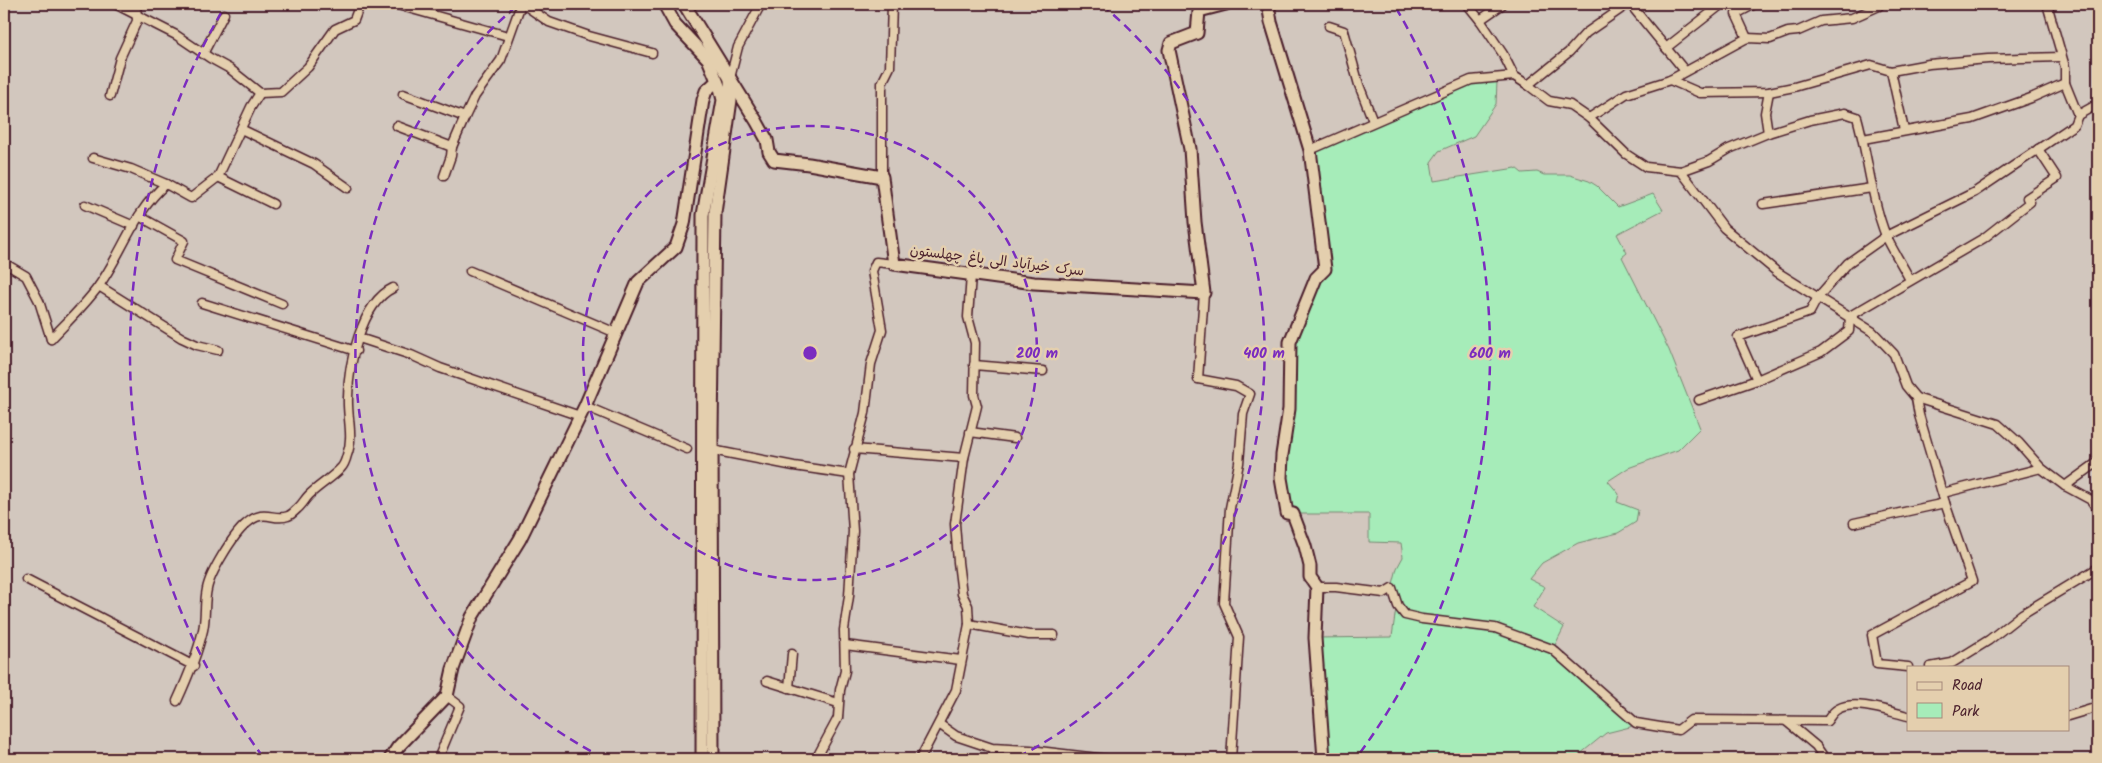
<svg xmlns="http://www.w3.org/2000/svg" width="2102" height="763" viewBox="0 0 2102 763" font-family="Kalam,'Playpen Sans Arabic',sans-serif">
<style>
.green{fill:#a6ecb9;stroke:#788672}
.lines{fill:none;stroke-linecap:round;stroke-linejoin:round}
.street-casing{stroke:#4a1f2b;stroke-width:11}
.secondary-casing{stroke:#4a1f2b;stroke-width:15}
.street{stroke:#e4cfae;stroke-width:8}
.secondary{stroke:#e4cfae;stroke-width:11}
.ring{fill:none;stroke:#7b2cbf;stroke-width:2.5;stroke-dasharray:9 6}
.labels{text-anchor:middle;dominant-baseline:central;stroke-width:5;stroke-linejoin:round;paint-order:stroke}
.street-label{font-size:14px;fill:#4a1f2b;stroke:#e4cfae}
.centre{fill:#7b2cbf;stroke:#e4cfae;stroke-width:2.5}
.ring-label{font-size:15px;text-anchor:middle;font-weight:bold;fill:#7b2cbf;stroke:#e4cfae;stroke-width:5;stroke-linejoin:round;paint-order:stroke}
</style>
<rect width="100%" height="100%" fill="#d2c7be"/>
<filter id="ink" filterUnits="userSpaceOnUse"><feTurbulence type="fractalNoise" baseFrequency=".02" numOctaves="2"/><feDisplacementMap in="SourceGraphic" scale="10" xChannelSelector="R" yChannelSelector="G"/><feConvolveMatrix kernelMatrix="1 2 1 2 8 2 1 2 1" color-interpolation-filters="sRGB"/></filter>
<g filter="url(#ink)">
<path class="green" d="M1497,82L1496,104L1474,136L1439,151L1431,162L1434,181L1516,168L1522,173L1537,172L1544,175H1570L1589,181L1597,186L1618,207L1653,194L1663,210L1617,234L1627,253L1622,257L1669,350L1700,428L1678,450L1628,468L1608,481L1619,494L1617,502L1638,510L1636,522L1618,533L1578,543L1542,563L1529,579L1545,587L1533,607L1564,627L1553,649L1636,723L1630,727L1606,733L1574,759H1324L1315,638L1392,637L1396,608L1392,588L1397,568L1403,557L1401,543L1369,542V514H1293L1284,500L1290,342L1325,269L1310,150L1416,109L1460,88L1474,83Z"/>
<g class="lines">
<defs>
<g id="street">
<path d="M115,4L176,35L210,58L230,69L260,93L281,92L308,67L335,29L354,20L360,4"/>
<path d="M394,4L508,36"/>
<path d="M523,4L549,22L589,36L652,53"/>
<path d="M1467,4L1480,20L1503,54L1514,76L1528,85L1549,101L1570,105L1589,118L1626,154L1646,167L1681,171L1724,228L1777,272L1873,332L1894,354L1906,386L1916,398L1998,424L2018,442L2041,468L2065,486L2091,500L2098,510"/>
<path d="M1630,4L1685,71"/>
<path d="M2047,4L2065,67V83L2078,115"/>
<path d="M4,8V4"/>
<path d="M1480,20L1503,4"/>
<path d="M1329,26L1344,31L1359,85L1373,121"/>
<path d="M1747,38L1736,14L1755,4"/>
<path d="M1666,48L1722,4"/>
<path d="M203,54L224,14"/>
<path d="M1891,71L1904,130"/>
<path d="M730,78L738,47L761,4"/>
<path d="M1670,80L1700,93L1769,92L1794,87L1871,65L1891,71L1929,64L1988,59L2061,57"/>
<path d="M1528,85L1569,52L1586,33L1628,4"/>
<path d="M403,94L465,117"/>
<path d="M110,96L120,58L137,21L136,4"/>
<path d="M1589,118L1626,94L1670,80L1747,38L1770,39L1788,32L1798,31L1821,21L1852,18L1879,6L1878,4"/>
<path d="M397,126L452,147"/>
<path d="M241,129L314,164L348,188"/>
<path d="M1768,133L1765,113L1769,92"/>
<path d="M1863,139L1972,119L2031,98L2065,83"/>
<path d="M1310,150L1471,80L1514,76"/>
<path d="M93,158L131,169L166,184"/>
<path d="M1681,171L1709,161L1729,149L1768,133L1810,120L1845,113L1857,117C1868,156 1871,198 1886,236C1893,251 1903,266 1910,280"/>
<path d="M444,176L451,156L452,147L465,117L475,96L501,60L521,4"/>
<path d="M218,177L273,204"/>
<path d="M882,177V83L890,67L892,4"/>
<path d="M1763,204L1872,188"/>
<path d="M85,205L134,226"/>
<path d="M139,216L184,241L175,260L282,304"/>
<path d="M4,263L26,276L39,301L51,339"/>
<path d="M470,271L616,333"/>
<path d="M99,286L182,338L197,345L218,350"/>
<path d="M1204,293L1198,379L1236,386L1250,394L1243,414L1239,463L1230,508L1224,603L1239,637L1231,759"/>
<path d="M202,303L356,351"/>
<path d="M359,338L411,355L440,368L580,416"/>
<path d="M51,339C67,322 84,306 98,287C122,254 134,211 166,184L191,198L218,177L251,107L260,93"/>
<path d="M974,365L1043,371"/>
<path d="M1757,380L1738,337L1810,312L1818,297L1848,263L1886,236L1975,192L2074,125L2078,115L2098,104"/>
<path d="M1699,400L1757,380L1821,352L1849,331L1850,316L1984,238L2030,202L2027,198L2057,178L2038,149"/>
<path d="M585,406L687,449"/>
<path d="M970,432L1015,438"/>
<path d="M854,449L964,458"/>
<path d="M712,450L794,466L849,474"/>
<path d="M2065,486L2098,462"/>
<path d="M1943,493L2041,468"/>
<path d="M1854,523L1945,503"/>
<path d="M26,579L194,666"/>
<path d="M1317,587H1336L1384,593L1392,588L1398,606L1405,615L1422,619L1495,628L1552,649L1636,723L1678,730L1691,720L1827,721C1830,717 1833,711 1838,709C1856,699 1890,712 1908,716"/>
<path d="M969,624L1029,635H1054"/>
<path d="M845,645L961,660"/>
<path d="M1908,667L1877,664L1872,635L1972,581L1945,503L1919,415L1916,398"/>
<path d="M1930,667L1952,663L1989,640L2022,614L2098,568"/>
<path d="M767,681L838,703"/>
<path d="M789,688L792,654"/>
<path d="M177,701C188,677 197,656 203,630C206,617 204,602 207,589C210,573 233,535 246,524C265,507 273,522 288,516C291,515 294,512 297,509C302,505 305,499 309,495C319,485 332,478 341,468C344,465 346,459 347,455C354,437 347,417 348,398C348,366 361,303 393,288"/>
<path d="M2068,716L2098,707"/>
<path d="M1786,721L1816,746L1825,759"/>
<path d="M939,724L956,736L992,748L1030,750L1106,759"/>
<path d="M438,759L460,706L447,696"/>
<path d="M816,759L838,718L840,690L845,671L844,630L849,596L853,531L849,474L865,413L871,364L882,330L872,271L876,262L894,264"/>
<path d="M920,759L956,690L969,624L968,606L962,594L958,562L955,524L964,458L977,406L974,395L975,343L968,317L971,275"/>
</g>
<g id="secondary">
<path d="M664,4L675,24L708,59L720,88L723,100L703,215L702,759"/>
<path d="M684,4L757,122L767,140L769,152L774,160L809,164L882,177L894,264L1034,283L1204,293L1195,222L1190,149L1169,50L1171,43L1197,33L1199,11L1226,4"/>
<path d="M1268,4L1271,22L1310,150L1325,269L1316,278L1290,342L1289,409L1282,455L1281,478L1287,513L1293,514L1305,546L1310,566V577L1317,587L1315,638L1324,759"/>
<path d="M390,759L398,747L447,696L453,669L472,617L520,539L585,406L638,282L676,247L684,224L703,100L706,91L717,81"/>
<path d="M713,759L712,430L715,213L731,100L730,78"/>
</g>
</defs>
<use href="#street" class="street-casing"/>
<use href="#secondary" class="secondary-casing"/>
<use href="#street" class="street"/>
<use href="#secondary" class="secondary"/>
</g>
</g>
<g class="ring">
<circle cx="810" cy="353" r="227"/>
<path d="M604 758A454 454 0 0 1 518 5M1102 5A454 454 0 0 1 1016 758"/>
<path d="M263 757A680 680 0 0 1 224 8M1396 8A680 680 0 0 1 1357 757"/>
</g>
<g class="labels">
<g class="street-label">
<text transform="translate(997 261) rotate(7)">سرک خیرآباد الی باغ چهلستون</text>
</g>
</g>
<circle cx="810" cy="353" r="8" class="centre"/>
<g class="ring-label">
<text x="1037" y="358">200 m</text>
<text x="1264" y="358">400 m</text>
<text x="1490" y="358">600 m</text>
</g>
<rect width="2102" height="763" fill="none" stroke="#e4cfae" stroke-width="20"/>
<rect x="10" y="10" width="2082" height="743" fill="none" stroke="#4a1f2b" stroke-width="2" filter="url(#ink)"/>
<rect x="1907" y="666" width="162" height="65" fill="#e4cfae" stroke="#a6897a"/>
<rect x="1917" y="682" width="25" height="8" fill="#e4cfae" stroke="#a6897a"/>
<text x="1952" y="690" font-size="15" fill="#4a1f2b">Road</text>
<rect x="1917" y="703" width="25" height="15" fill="#a6ecb9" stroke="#a6897a"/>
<text x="1952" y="716" font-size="15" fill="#4a1f2b">Park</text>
</svg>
